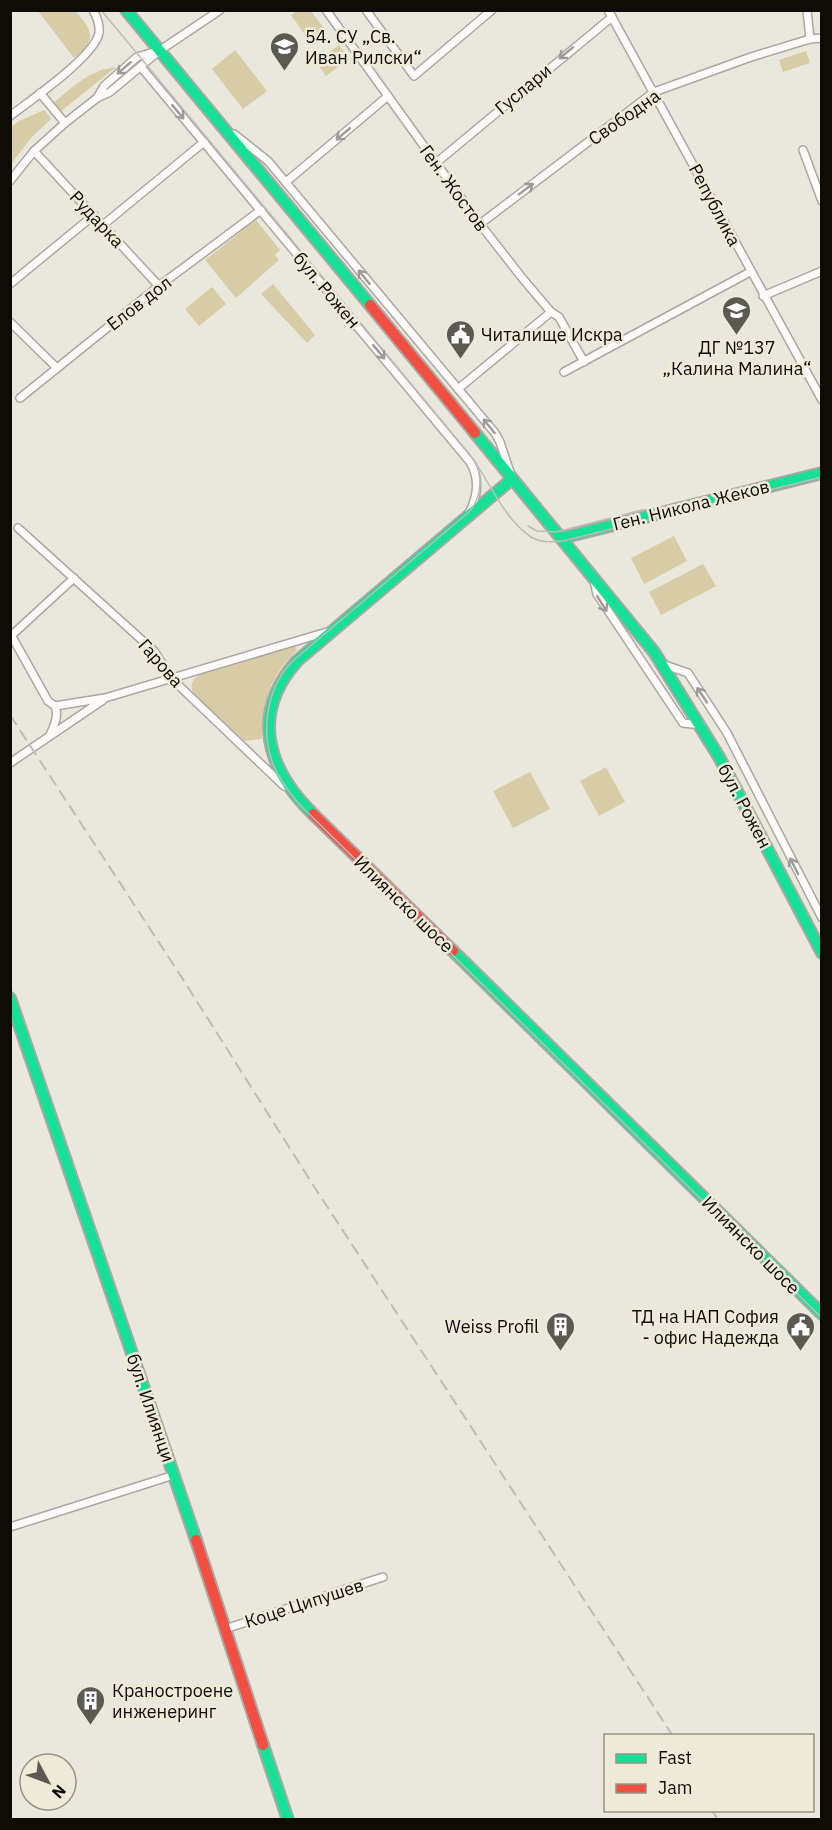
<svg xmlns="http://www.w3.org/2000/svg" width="832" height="1830" viewBox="0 0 832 1830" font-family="'IBM Plex Sans',sans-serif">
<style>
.green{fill:#d7cca6}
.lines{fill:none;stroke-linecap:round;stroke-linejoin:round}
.street-casing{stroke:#aaa8a0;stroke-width:10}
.fast-casing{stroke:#aaa8a0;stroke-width:14}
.jam-casing{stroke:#aaa8a0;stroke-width:14}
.street{stroke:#fcfbfa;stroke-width:7}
.fast{stroke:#16e098;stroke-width:10}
.jam{stroke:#f24e42;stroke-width:10}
.tram{stroke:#bdbcb9;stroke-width:1.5}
.rail{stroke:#bdbcb9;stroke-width:2;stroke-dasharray:12 6;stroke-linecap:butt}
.oneway{stroke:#9d9b99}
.labels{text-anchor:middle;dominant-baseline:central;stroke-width:5;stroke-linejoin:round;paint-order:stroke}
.poi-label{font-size:18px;fill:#0e0c07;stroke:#efead8;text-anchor:start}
.street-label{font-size:18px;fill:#0e0c07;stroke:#efead8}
</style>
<rect width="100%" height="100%" fill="#eae7dd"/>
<g class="green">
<path d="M38,11H75C92,29 98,41 74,58Z"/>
<path d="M297,11H311L326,31L310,42L291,15Z"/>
<path d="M339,45L349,59L326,76L316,62Z"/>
<path d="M235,50L267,91L243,109L212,69Z"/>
<path d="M806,51L810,63L783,72L779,60Z"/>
<path d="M116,67L60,112L53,103C73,87 89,70 116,67Z"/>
<path d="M44,110L51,119L31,138L11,164V127L19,121Z"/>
<path d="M256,220L280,250L275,255L279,260L236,298L205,260Z"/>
<path d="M273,284L315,335L307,343L261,294Z"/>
<path d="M212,287L226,304L199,326L185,309Z"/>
<path d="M674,536L687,561L644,584L631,558Z"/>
<path d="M703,564L716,586L661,615L649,592Z"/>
<path d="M295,646L297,650C269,678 262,701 262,739L244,741L193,693C190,684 192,681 199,675Z"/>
<path d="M606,767L625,802L599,816L580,781Z"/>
<path d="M530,772L550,809L513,828L493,791Z"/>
</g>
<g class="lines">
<defs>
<g id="street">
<path d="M326,10L480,224L523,279L551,312L559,317L584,362"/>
<path d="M366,10L414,76L492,10"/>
<path d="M608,10L822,400"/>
<path d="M807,10L810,39"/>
<path d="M141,67L470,462C480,479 478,496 469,513"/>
<path d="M40,93L65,123"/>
<path d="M97,98L104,86L137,57L157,51"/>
<path d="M10,116C31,100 95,56 99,33C100,25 97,17 93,10"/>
<path d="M234,134L268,161L495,433L500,442L510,472"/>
<path d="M803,150L822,201"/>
<path d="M34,151L159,286"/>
<path d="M436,163L612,17"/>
<path d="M10,181L34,151L65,123L97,98L110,92L159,51L220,10"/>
<path d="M286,182L388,96"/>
<path d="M480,224L654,92L751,57L810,39L822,38"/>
<path d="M103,225L204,142"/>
<path d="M10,284L94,215"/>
<path d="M763,296L822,271"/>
<path d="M10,322L57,368"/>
<path d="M564,372L750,272"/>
<path d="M458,389L551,312"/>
<path d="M20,398L159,286L261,210"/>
<path d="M18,528L154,651L172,679L284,786"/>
<path d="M594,581L597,594L683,723L701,725"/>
<path d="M10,633L48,701L55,706L105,698L327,632"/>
<path d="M12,635L74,578"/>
<path d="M662,664L688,673L727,733L822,918"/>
<path d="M50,735C54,726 59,716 55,706"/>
<path d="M10,763L103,700"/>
<path d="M10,1527L174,1475"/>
<path d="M225,1629L383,1577"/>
</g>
<g id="fast">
<path d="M126,10L370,305"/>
<path d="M475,433L654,652L719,757L822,953"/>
<path d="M561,538L822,473"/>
<path d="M313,814C267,769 250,714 297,661L512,479"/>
<path d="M453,951L822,1314"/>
<path d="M10,998L196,1540"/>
<path d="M263,1745L288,1820"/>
</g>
<g id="jam">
<path d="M370,305L475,433"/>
<path d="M313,814L453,951"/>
<path d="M196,1540L263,1745"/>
</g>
</defs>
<use href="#street" class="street-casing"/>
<use href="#fast" class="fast-casing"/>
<use href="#jam" class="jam-casing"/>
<use href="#street" class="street"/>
<use href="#fast" class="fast"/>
<use href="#jam" class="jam"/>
<g class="tram">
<path d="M101,10L466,450C488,476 502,518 531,537C541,543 553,542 563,541L822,477"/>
<path d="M476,462C482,479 482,496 470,511L295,659C267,685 260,729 273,764C279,779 289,792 299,804L822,1318"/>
<path d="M528,526L537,531L556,532L642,510L673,506"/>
</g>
<g class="rail">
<path d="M10,715L177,970L315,1188L673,1736"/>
<path d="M712,1810L718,1820"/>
</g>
</g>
<defs><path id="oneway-shaft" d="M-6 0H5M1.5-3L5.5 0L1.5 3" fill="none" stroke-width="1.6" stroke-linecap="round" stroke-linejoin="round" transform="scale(1.5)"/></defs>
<g class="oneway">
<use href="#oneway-shaft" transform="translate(566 53) rotate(141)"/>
<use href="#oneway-shaft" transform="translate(124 68) rotate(139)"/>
<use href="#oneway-shaft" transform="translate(178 112) rotate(50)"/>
<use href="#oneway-shaft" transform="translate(343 134) rotate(140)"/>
<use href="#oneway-shaft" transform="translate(526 189) rotate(-37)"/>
<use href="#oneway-shaft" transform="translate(364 277) rotate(-129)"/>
<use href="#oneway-shaft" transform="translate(379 352) rotate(50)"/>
<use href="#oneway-shaft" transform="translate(489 426) rotate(-129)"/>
<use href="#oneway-shaft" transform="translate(602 604) rotate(58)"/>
<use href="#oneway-shaft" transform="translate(702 695) rotate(-124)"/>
<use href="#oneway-shaft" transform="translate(794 866) rotate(-117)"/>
</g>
<defs>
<symbol id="school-pin" viewBox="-11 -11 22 30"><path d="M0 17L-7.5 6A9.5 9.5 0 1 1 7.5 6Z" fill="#5b5952" stroke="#efead8"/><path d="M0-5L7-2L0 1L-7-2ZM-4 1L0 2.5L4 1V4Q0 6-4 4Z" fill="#fff"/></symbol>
<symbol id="civic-pin" viewBox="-11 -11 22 30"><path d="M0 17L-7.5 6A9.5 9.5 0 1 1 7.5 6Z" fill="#5b5952" stroke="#efead8"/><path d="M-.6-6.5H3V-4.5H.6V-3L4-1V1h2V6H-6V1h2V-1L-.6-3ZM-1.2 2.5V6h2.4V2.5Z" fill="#fff"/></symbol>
<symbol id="building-pin" viewBox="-11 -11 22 30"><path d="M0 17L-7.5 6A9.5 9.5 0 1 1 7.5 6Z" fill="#5b5952" stroke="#efead8"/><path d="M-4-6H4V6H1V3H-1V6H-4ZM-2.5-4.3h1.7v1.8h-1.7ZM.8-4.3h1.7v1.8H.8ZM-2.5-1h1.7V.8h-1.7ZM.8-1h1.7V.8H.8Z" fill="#fff"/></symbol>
</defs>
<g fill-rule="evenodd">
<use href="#school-pin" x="268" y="30" width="33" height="45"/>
<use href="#school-pin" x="720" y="294" width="33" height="45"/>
<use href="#civic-pin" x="444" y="318" width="33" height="45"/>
<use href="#building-pin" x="544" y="1310" width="33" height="45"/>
<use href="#civic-pin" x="784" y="1310" width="33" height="45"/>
<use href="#building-pin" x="74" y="1684" width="33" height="45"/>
</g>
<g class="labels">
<g class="poi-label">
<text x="305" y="36">54. СУ „Св.<tspan x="305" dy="21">Иван Рилски“</tspan></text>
<text x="481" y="334">Читалище Искра</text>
<text x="737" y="347" text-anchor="middle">ДГ №137<tspan x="737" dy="21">„Калина Малина“</tspan></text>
<text x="779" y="1316" text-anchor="end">ТД на НАП София<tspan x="779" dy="21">- офис Надежда</tspan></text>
<text x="539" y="1326" text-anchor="end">Weiss Profil</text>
<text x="112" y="1690">Краностроене<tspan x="112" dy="21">инженеринг</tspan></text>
</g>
<g class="street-label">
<text transform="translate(523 89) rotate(-40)">Гуслари</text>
<text transform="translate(624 117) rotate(-35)">Свободна</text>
<text transform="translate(454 188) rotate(54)">Ген. Жостов</text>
<text transform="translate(715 205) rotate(62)">Република</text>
<text transform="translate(97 219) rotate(47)">Рударка</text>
<text transform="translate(327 290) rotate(50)">бул. Рожен</text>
<text transform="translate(139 303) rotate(-38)">Елов дол</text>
<text transform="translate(691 505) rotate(-14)">Ген. Никола Жеков</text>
<text transform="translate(161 663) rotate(49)">Гарова</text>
<text transform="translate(745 806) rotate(62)">бул. Рожен</text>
<text transform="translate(404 904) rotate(44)">Илиянско шосе</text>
<text transform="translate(751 1245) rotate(45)">Илиянско шосе</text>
<text transform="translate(151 1408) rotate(71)">бул. Илиянци</text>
<text transform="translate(304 1603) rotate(-18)">Коце Ципушев</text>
</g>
</g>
<rect width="832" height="1830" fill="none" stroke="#0e0c07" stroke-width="24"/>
<rect x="604" y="1734" width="210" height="78" fill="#efead8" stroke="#959184" stroke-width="1.5"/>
<rect x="616" y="1754" width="30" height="9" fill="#16e098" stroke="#959184" stroke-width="1.5"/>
<text x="658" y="1764" font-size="18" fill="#0e0c07">Fast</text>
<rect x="616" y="1784" width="30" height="9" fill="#f24e42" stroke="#959184" stroke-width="1.5"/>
<text x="658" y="1794" font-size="18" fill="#0e0c07">Jam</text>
<g transform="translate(48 1782) rotate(131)"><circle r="28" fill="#efead8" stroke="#959184" stroke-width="1.5"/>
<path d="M0-4.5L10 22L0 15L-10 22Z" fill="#5b5952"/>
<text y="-9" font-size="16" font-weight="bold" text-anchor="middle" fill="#0e0c07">N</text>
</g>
</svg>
